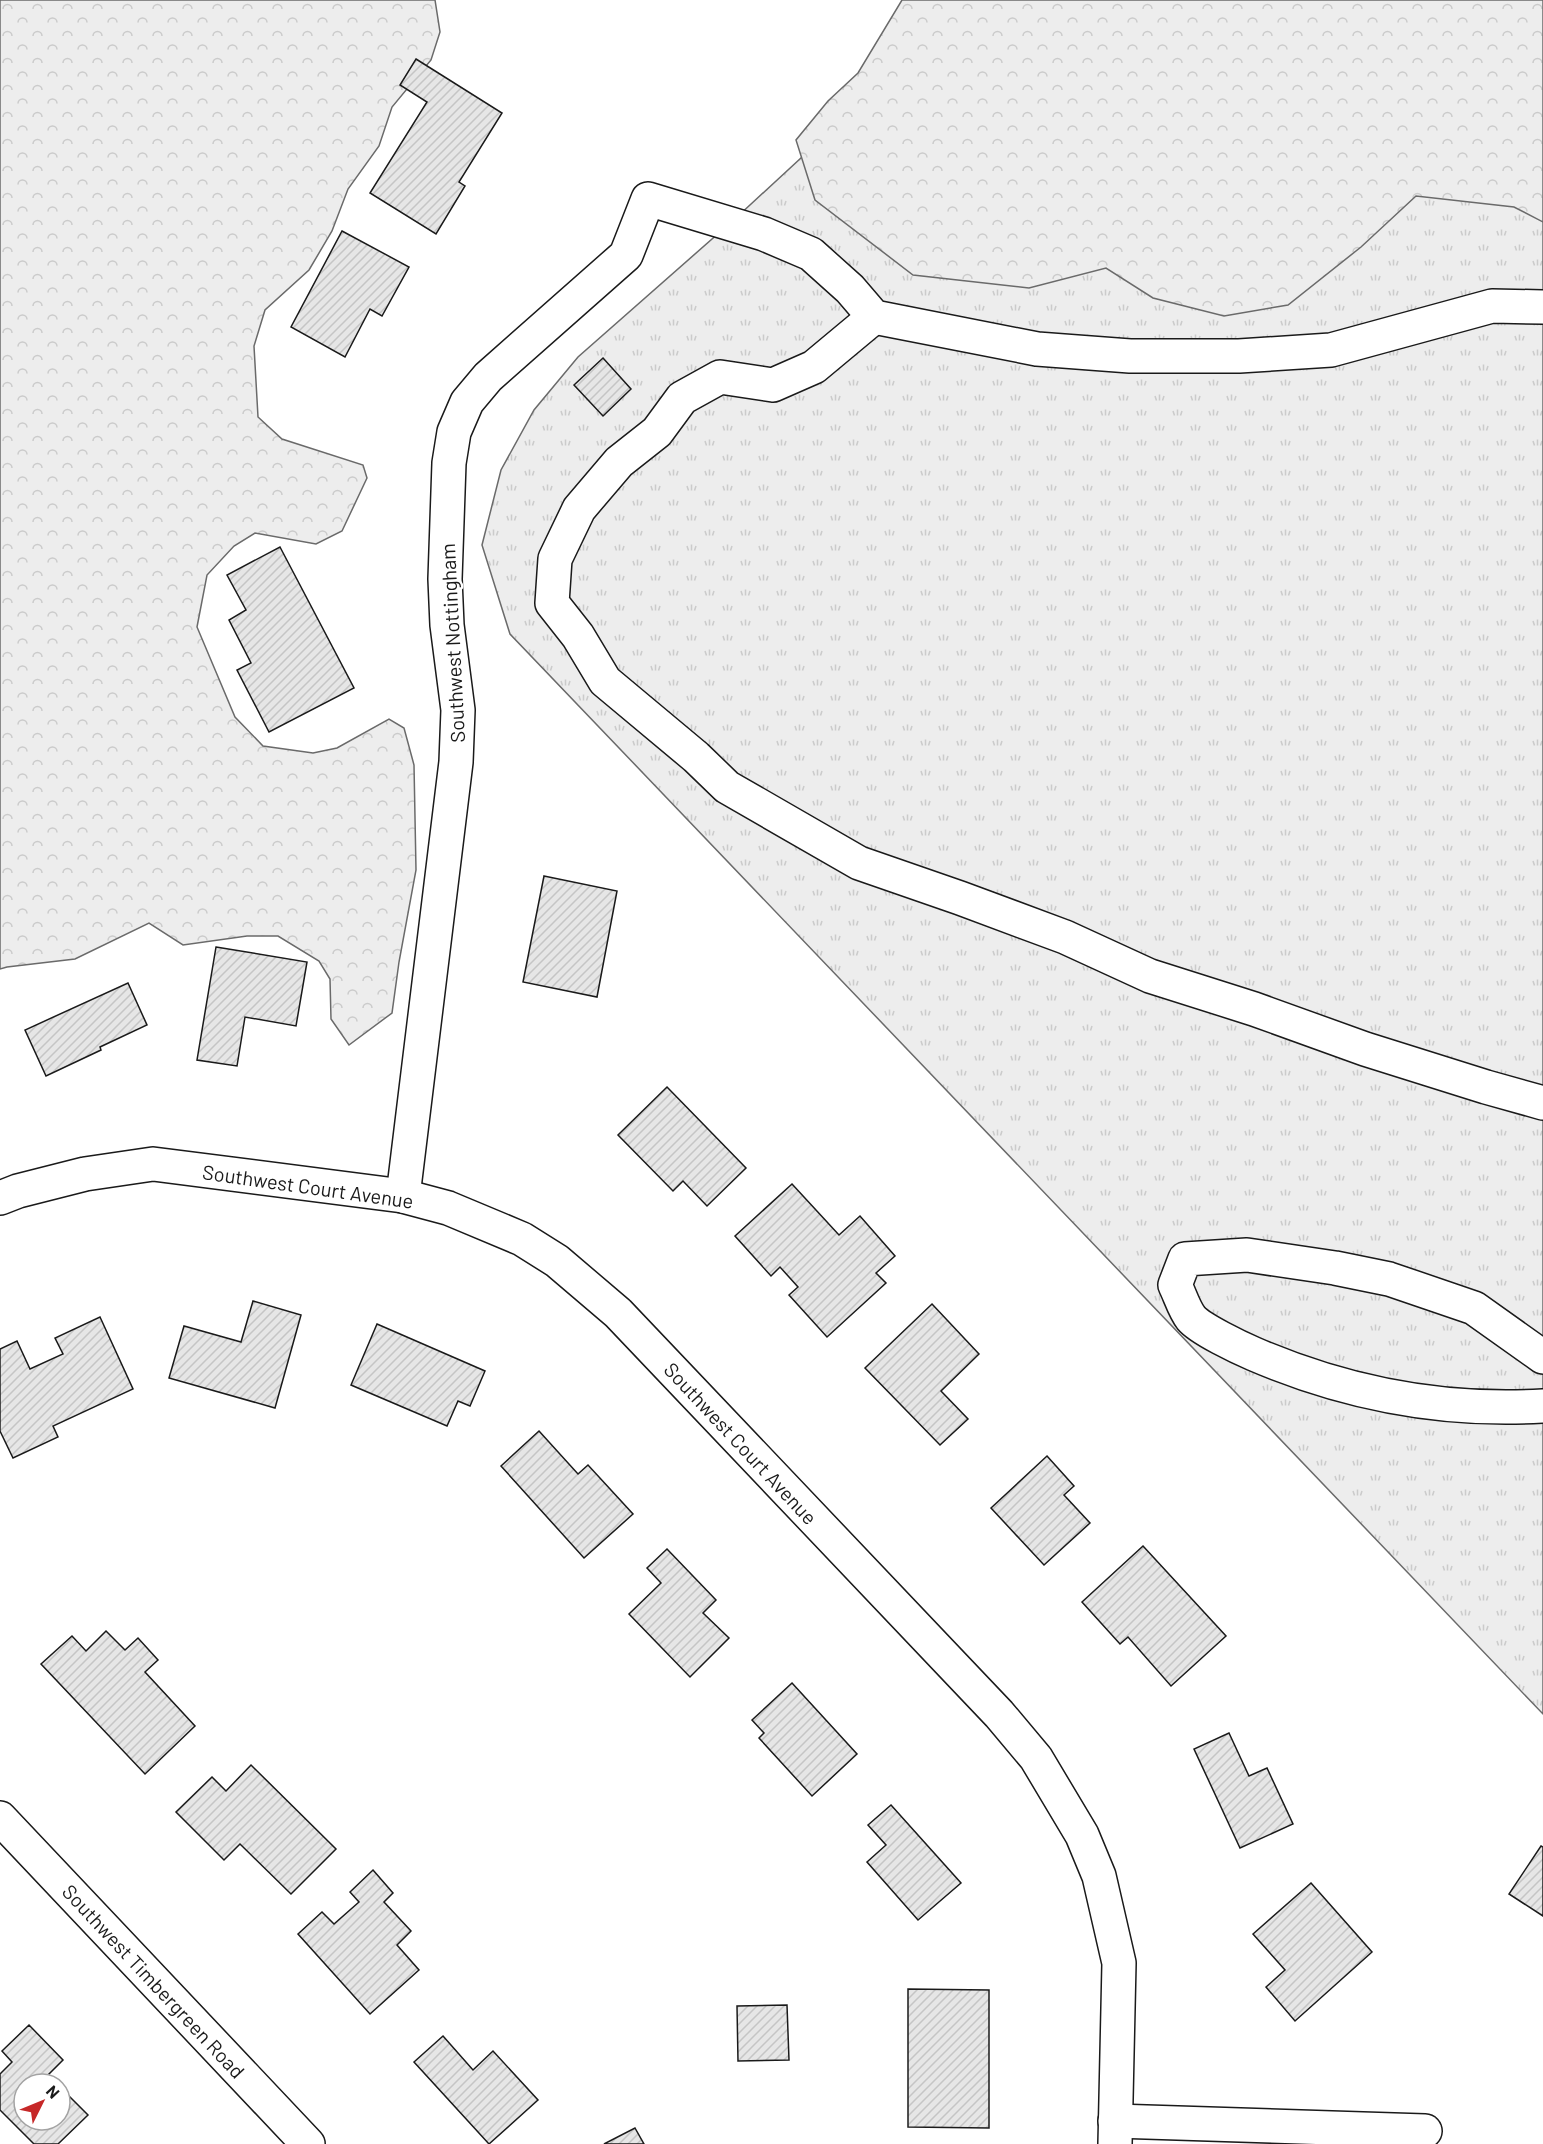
<svg xmlns="http://www.w3.org/2000/svg" width="1543" height="2144" viewBox="0 0 1543 2144" font-family="Barlow,sans-serif">
<style>
.grass{fill:url(#grass-tufts);stroke:#6a6a6a;stroke-width:1.5}
.forest{fill:url(#forest-crowns);stroke:#6a6a6a;stroke-width:1.5}
.building{fill:url(#building-hatch);stroke:#1a1a1a;stroke-width:1.5}
.lines{fill:none;stroke-linecap:round;stroke-linejoin:round}
.minor-casing{stroke:#1a1a1a;stroke-width:36}
.minor{stroke:#fff;stroke-width:33}
.labels{text-anchor:middle;dominant-baseline:central;stroke-width:4.5;stroke-linejoin:round;paint-order:stroke}
.street-label{font-size:20px;fill:#1a1a1a;stroke:#fff}
</style>
<defs>
<pattern id="grass-tufts" width="24" height="20" patternUnits="userSpaceOnUse" patternTransform="scale(1.5)"><rect width="24" height="20" fill="#ededed"/><path d="M3 7l-1-3M5 7V3M7 7l1-3M15 17l-1-3M17 17v-4M19 17l1-3" fill="none" stroke="#cbcbcb"/></pattern>
<pattern id="forest-crowns" width="20" height="18" patternUnits="userSpaceOnUse" patternTransform="scale(1.5)"><rect width="20" height="18" fill="#ededed"/><path d="M2 6a3 3 0 1 1 6 0M12 15a3 3 0 1 1 6 0" fill="none" stroke="#cbcbcb"/></pattern>
<pattern id="building-hatch" width="6" height="6" patternUnits="userSpaceOnUse" patternTransform="scale(1.5)"><rect width="6" height="6" fill="#e6e6e6"/><path d="M-1 1l2-2M0 6l6-6M5 7l2-2" fill="none" stroke="#c5c5c5"/></pattern>
</defs>
<rect width="100%" height="100%" fill="#fff"/>
<path class="grass" d="M972,0H1543V1714L510,634L482,545L501,470L534,410L578,357L737,217Z"/>
<g class="forest">
<path d="M0,0H435L440,32L431,60L392,107L379,146L348,189L332,231L309,270L265,310L254,346L258,417L282,439L363,465L367,478L342,531L316,544L255,533L234,546L207,575L197,627L235,717L263,746L313,753L337,748L389,719L404,728L414,765L416,870L399,962L392,1013L349,1045L331,1019L330,979L319,961L278,936H247L183,945L149,923L75,959L7,967L0,969Z"/>
<path d="M902,0H1543V222L1514,207L1416,196L1361,247L1288,305L1224,316L1153,298L1106,268L1029,288L913,275L815,200L796,140L828,101L858,73Z"/>
</g>
<g class="building">
<path d="M416,59L502,113L459,182L465,186L436,234L370,193L427,102L400,85Z"/>
<path d="M342,231L409,267L382,316L370,309L345,357L291,327Z"/>
<path d="M603,358L631,389L603,416L574,385Z"/>
<path d="M280,547L354,688L269,732L237,670L251,663L229,620L246,610L227,575Z"/>
<path d="M544,876L617,891L597,997L523,982Z"/>
<path d="M216,947L307,962L296,1026L245,1017L237,1066L197,1060Z"/>
<path d="M128,983L147,1025L100,1047L101,1050L46,1076L25,1030Z"/>
<path d="M667,1087L746,1168L707,1206L683,1181L673,1191L618,1135Z"/>
<path d="M792,1184L839,1235L860,1216L895,1256L876,1273L886,1283L827,1337L789,1295L798,1287L780,1267L771,1276L735,1236Z"/>
<path d="M253,1301L301,1315L275,1408L169,1378L184,1326L241,1342Z"/>
<path d="M932,1304L979,1354L941,1391L968,1419L940,1445L865,1368Z"/>
<path d="M100,1317L133,1389L53,1426L58,1437L13,1458L0,1431V1349L17,1341L30,1369L63,1354L55,1338Z"/>
<path d="M377,1324L485,1371L470,1406L458,1401L447,1426L351,1385Z"/>
<path d="M539,1431L578,1474L588,1465L633,1514L584,1558L501,1466Z"/>
<path d="M1047,1456L1074,1486L1064,1495L1090,1523L1044,1565L991,1508Z"/>
<path d="M1143,1546L1226,1636L1171,1686L1128,1637L1120,1644L1082,1602Z"/>
<path d="M667,1549L716,1600L703,1613L729,1638L690,1677L629,1614L661,1583L647,1568Z"/>
<path d="M106,1631L125,1650L138,1638L158,1660L145,1672L195,1726L145,1774L41,1664L72,1636L86,1651Z"/>
<path d="M792,1683L857,1754L812,1796L759,1738L764,1733L752,1720Z"/>
<path d="M1229,1733L1249,1776L1267,1768L1293,1824L1240,1848L1194,1749Z"/>
<path d="M251,1765L336,1849L291,1894L240,1844L224,1860L176,1812L212,1777L226,1791Z"/>
<path d="M891,1805L961,1883L918,1920L867,1862L886,1845L868,1825Z"/>
<path d="M1541,1846L1543,1847V1916L1509,1894Z"/>
<path d="M373,1870L393,1893L384,1902L411,1931L397,1945L419,1970L370,2014L298,1934L322,1912L334,1924L359,1902L350,1892Z"/>
<path d="M1311,1883L1372,1952L1295,2021L1266,1987L1285,1970L1253,1934Z"/>
<path d="M908,1989L989,1990V2128L908,2127Z"/>
<path d="M787,2005L789,2060L738,2061L737,2006Z"/>
<path d="M29,2025L63,2060L48,2075L57,2084H24V2120H60V2087L88,2115L58,2144H34L0,2110V2074L12,2062L2,2051Z"/>
<path d="M443,2036L473,2070L493,2051L538,2100L489,2144L414,2062Z"/>
<path d="M635,2128L644,2144H604Z"/>
</g>
<g class="lines">
<defs>
<g id="minor">
<path d="M874,317L814,367L773,385L720,377L682,398L657,432L619,462L579,509L555,559L552,603L578,636L605,681L696,757L727,787L859,863L960,898L1065,937L1150,976L1254,1009L1365,1049L1486,1087L1543,1103"/>
<path d="M403,1196L456,762L458,710L447,625L445,579L449,463L454,432L467,402L488,377L626,255L648,199L764,234L811,254L850,289L874,317L1037,349L1130,356H1239L1331,350L1492,306L1543,307"/>
<path d="M0,1198L18,1191L85,1174L153,1164L403,1196L448,1208L522,1239L557,1261L618,1313L999,1714L1036,1758L1082,1835L1099,1876L1119,1963L1115,2144"/>
<path d="M1543,1357L1474,1308L1389,1279L1335,1268L1247,1255L1185,1259L1175,1285C1180,1295 1184,1309 1191,1318C1200,1329 1240,1348 1254,1354C1347,1394 1442,1412 1543,1406"/>
<path d="M0,1818L308,2144"/>
<path d="M1115,2121L1425,2131"/>
</g>
</defs>
<use href="#minor" class="minor-casing"/>
<use href="#minor" class="minor"/>
</g>
<g class="labels">
<g class="street-label">
<text transform="translate(452 643) rotate(-93)">Southwest Nottingham</text>
<text transform="translate(308 1186) rotate(8)">Southwest Court Avenue</text>
<text transform="translate(741 1443) rotate(47)">Southwest Court Avenue</text>
<text transform="translate(154 1981) rotate(47)">Southwest Timbergreen Road</text>
</g>
</g>
<g transform="translate(42 2102) rotate(47)"><circle r="28" fill="#ffffff" stroke="#a3a3a3" stroke-width="1.5"/>
<path d="M0-4.5L10 22L0 15L-10 22Z" fill="#c62828"/>
<text y="-9" font-size="16" font-weight="bold" text-anchor="middle" fill="#1a1a1a">N</text>
</g>
</svg>
